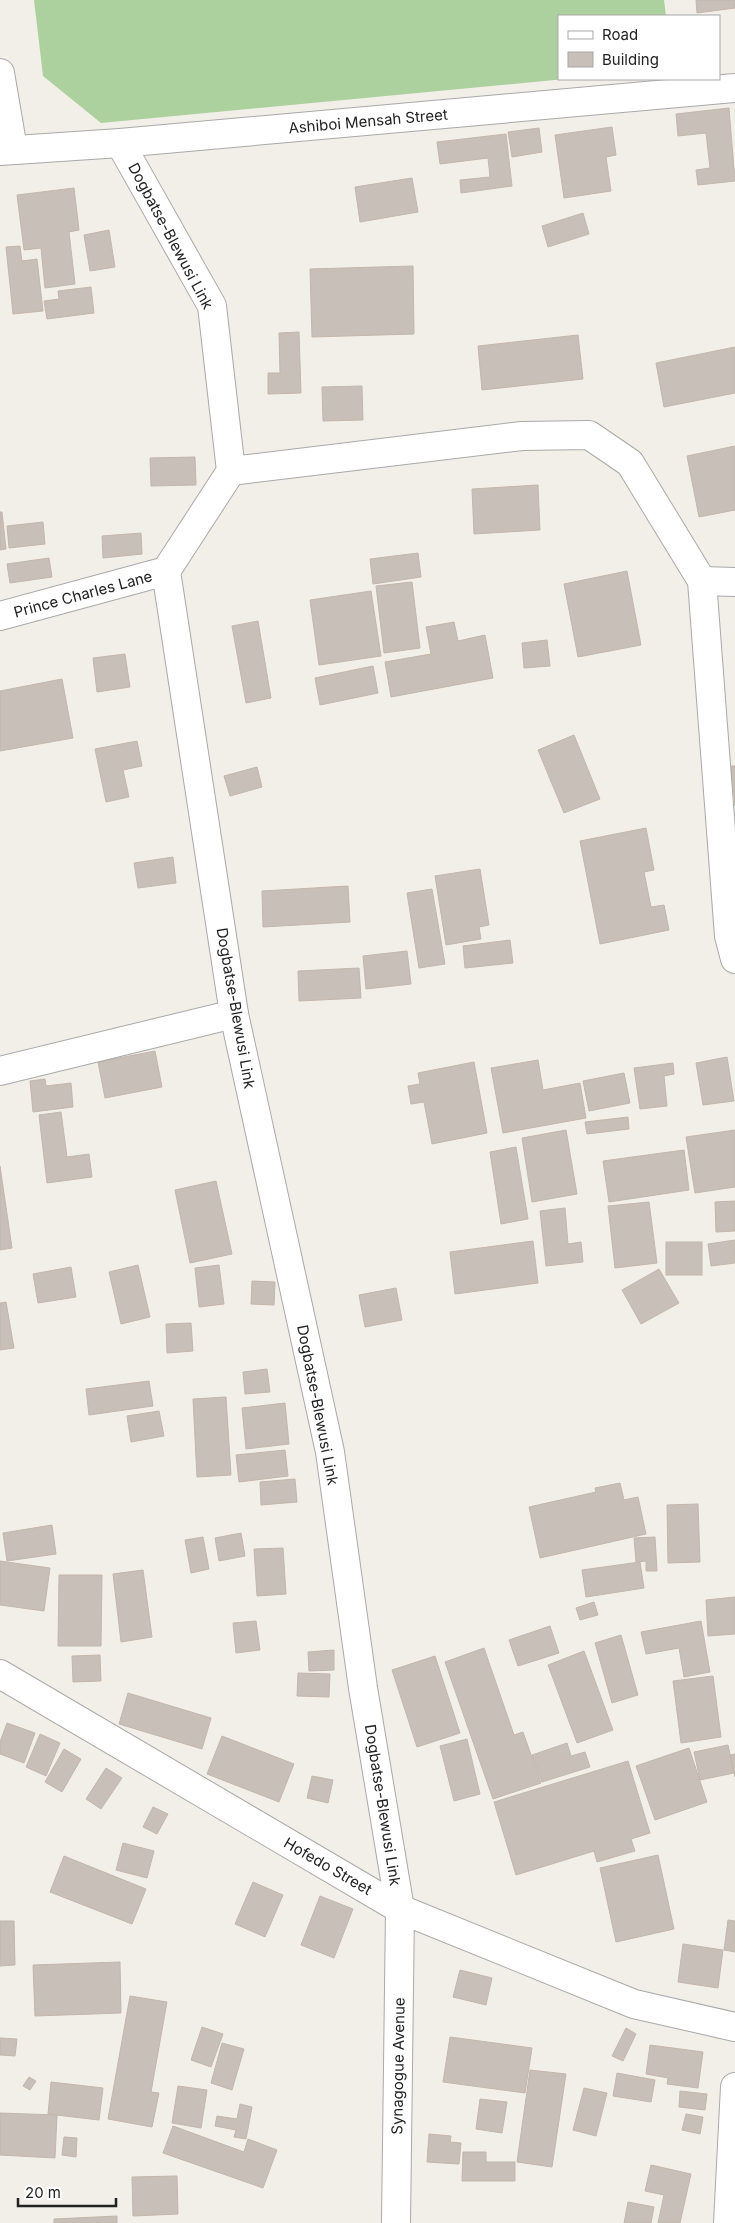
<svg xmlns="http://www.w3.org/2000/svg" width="735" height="2223" viewBox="0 0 735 2223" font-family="Inter,sans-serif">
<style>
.forest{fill:#add19e}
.building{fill:#c7bfb8;stroke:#c4b6ab}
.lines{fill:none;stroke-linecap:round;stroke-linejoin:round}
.minor-casing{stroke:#a9a9a9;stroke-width:30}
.minor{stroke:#fff;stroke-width:28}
.labels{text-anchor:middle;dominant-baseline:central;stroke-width:4;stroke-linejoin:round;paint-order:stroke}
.street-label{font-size:15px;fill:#222;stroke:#fff}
</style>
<rect width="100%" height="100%" fill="#f2efe9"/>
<path class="forest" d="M34,0H664L666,16H559V79H565L101,123L43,76Z"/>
<g class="building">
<path d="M696,0H735V8L697,13Z"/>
<path d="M729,108L735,181L698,185L696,170L710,168L706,133L678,136L676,114Z"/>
<path d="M612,127L616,155L606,157L611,191L564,198L555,135Z"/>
<path d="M539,128L542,152L512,157L508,132Z"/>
<path d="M506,134L512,186L461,193L460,180L490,177L488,158L440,164L437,142Z"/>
<path d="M412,178L418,212L360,222L355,187Z"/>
<path d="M74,188L79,230L69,232L75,284L45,288L41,248L24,250L17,195Z"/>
<path d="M583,213L589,234L548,247L542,226Z"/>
<path d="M109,230L115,267L90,271L84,235Z"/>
<path d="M20,246L22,261L37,259L43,311L13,314L6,247Z"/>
<path d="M413,266L414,334L312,337L310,269Z"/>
<path d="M91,287L94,313L47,319L44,301L59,299L58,291Z"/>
<path d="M299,332L301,393L268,394V373H280L279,333Z"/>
<path d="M578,335L583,379L482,390L478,346Z"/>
<path d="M735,347V393L664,407L656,363Z"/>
<path d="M362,386L363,420L323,421L322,387Z"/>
<path d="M735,446V510L699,517L687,456Z"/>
<path d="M195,457L196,485L151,486L150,458Z"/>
<path d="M538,485L540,530L474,534L472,489Z"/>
<path d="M0,512H2L6,549L0,550Z"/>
<path d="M43,522L45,544L9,548L7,526Z"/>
<path d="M141,533L142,554L103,558L102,536Z"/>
<path d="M418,553L421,577L373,584L370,559Z"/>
<path d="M49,558L52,577L10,583L7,564Z"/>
<path d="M627,571L641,645L578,657L564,584Z"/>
<path d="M412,582L420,648L384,653L376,586Z"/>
<path d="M371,591L381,656L319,665L310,600Z"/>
<path d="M258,621L271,698L246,703L232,626Z"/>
<path d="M454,622L458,641L485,635L493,678L391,697L385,662L431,654L426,627Z"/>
<path d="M547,640L550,666L524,668L522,643Z"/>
<path d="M125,654L130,687L97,692L93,658Z"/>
<path d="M373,666L378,693L320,705L315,678Z"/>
<path d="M62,679L73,738L0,751V691Z"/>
<path d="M574,735L600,799L564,813L538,750Z"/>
<path d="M137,741L142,766L123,770L129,797L106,802L95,749Z"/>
<path d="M731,766H735V806Z"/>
<path d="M257,767L262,787L230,796L224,776Z"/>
<path d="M646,828L654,870L644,872L651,907L664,905L669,930L600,944L580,841Z"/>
<path d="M173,857L176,883L138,888L134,863Z"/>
<path d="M480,869L489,925L479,927L481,939L446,945L435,876Z"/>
<path d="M348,886L350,922L263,927L262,891Z"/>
<path d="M432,889L445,964L419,968L407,893Z"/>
<path d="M510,940L513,963L465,968L463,946Z"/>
<path d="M407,951L411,984L366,989L363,956Z"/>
<path d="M359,968L361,998L299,1001L298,971Z"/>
<path d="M155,1051L162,1087L105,1098L98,1062Z"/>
<path d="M727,1057L734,1101L703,1105L696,1063Z"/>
<path d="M538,1060L543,1090L580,1083L586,1118L503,1133L491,1068Z"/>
<path d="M474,1062L487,1133L432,1144L424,1102L411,1104L408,1086L420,1084L418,1073Z"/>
<path d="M673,1063L674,1074L664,1076L667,1106L640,1109L634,1068Z"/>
<path d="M624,1073L630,1103L589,1111L583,1081Z"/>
<path d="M45,1079L46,1086L71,1083L73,1107L33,1112L30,1081Z"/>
<path d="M61,1112L67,1157L89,1154L92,1177L47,1183L39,1115Z"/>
<path d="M628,1117L629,1129L587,1134L585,1122Z"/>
<path d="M566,1130L577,1194L532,1202L522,1138Z"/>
<path d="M735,1130V1187L695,1193L686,1137Z"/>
<path d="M516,1147L528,1219L501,1224L490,1152Z"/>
<path d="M684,1150L689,1190L609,1202L603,1161Z"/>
<path d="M0,1166L12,1248L0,1250Z"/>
<path d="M216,1181L232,1254L190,1263L175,1190Z"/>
<path d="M735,1201V1231L716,1232L715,1202Z"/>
<path d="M649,1202L657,1263L615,1268L608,1206Z"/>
<path d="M565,1208L568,1244L581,1242L583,1262L546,1266L540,1211Z"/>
<path d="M735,1240V1263L711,1266L708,1244Z"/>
<path d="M533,1241L538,1283L455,1294L450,1252Z"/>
<rect x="666" y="1242" width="36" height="33"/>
<path d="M138,1265L150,1317L121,1324L109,1272Z"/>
<path d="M219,1265L224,1304L199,1307L195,1268Z"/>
<path d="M71,1267L76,1297L38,1303L33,1274Z"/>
<path d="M659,1269L679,1303L641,1324L622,1290Z"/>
<path d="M252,1281L275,1282L274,1305L251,1304Z"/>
<path d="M396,1288L402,1320L365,1327L359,1295Z"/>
<path d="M6,1302L14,1348L0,1350V1303Z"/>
<path d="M191,1323L193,1351L167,1353L166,1324Z"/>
<path d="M267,1369L270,1392L245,1394L243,1372Z"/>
<path d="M149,1381L153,1406L89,1415L86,1389Z"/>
<path d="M226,1397L231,1475L197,1477L193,1399Z"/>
<path d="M285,1403L289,1444L246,1449L242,1408Z"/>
<path d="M159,1411L164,1436L131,1442L127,1416Z"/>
<path d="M285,1450L288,1476L239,1482L236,1455Z"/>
<path d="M295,1479L297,1502L261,1505L260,1482Z"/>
<path d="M620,1483L624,1500L638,1497L646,1534L540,1558L529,1507L596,1492L595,1488Z"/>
<path d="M698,1504L700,1562L668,1563L667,1505Z"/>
<path d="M52,1525L56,1554L7,1561L3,1533Z"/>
<path d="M241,1533L245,1556L219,1561L215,1538Z"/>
<path d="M203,1537L209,1569L191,1573L185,1540Z"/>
<path d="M655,1537L657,1571H646V1561L636,1562L634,1538Z"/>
<path d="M283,1548L286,1594L257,1596L254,1549Z"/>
<path d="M0,1561L50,1568L44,1611L0,1605Z"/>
<path d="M640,1562L644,1588L586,1597L582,1570Z"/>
<path d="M143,1570L152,1637L121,1642L113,1574Z"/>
<path d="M59,1575H102L101,1646H58Z"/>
<path d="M735,1597V1634L708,1636L706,1600Z"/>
<path d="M594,1602L598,1615L580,1620L576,1608Z"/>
<path d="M256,1621L260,1650L236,1653L233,1623Z"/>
<path d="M701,1621L710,1672L684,1677L679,1648L646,1654L641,1632Z"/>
<path d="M550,1626L559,1653L518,1666L509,1640Z"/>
<path d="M621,1635L638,1695L612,1703L595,1643Z"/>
<path d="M484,1648L514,1735L523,1732L541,1783L493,1799L445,1662Z"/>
<path d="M334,1650V1670L309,1671L308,1652Z"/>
<path d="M584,1651L613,1730L577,1743L548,1665Z"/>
<path d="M100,1655L101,1681L73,1682L72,1656Z"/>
<path d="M435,1656L460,1733L417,1747L392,1670Z"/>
<path d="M298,1673L330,1674L329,1697L297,1696Z"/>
<path d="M713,1676L721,1737L681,1743L673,1681Z"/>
<path d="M128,1693L211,1718L202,1749L119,1724Z"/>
<path d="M7,1723L35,1733L24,1763L0,1754V1742Z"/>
<path d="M40,1734L60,1743L46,1776L26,1767Z"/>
<path d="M222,1736L294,1764L279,1802L207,1774Z"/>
<path d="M467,1739L480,1794L454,1801L440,1746Z"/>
<path d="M567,1743L571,1756L585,1752L590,1767L542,1782L532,1755Z"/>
<path d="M728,1745L734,1773L700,1780L694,1752Z"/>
<path d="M689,1748L707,1802L655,1820L636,1766Z"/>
<path d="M64,1749L81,1759L62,1792L45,1782Z"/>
<path d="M735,1754V1777L730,1755Z"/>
<path d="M628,1761L650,1833L631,1839L635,1851L597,1862L594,1851L516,1875L494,1802Z"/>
<path d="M106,1768L122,1778L101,1809L86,1799Z"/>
<path d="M312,1776L333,1780L328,1803L307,1798Z"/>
<path d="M153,1807L168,1814L157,1834L143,1827Z"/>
<path d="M123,1843L154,1851L147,1878L116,1870Z"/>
<path d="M658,1855L674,1929L616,1942L600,1868Z"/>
<path d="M64,1856L146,1889L132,1924L50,1892Z"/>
<path d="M253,1882L283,1895L265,1937L235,1924Z"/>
<path d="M320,1896L353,1909L334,1958L301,1945Z"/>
<path d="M728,1920L735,1921V1952L724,1950Z"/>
<path d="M0,1921H14L15,1965L0,1966Z"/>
<path d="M683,1944L723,1950L718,1988L678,1982Z"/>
<path d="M120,1962L121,2013L35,2016L33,1965Z"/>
<path d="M460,1970L492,1978L486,2005L453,1997Z"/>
<path d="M130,1996L167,2002L151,2092L159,2093L152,2127L108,2119Z"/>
<path d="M202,2027L223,2034L211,2067L191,2060Z"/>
<path d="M626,2028L636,2034L623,2061L612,2056Z"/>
<path d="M450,2037L532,2048L525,2093L443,2082Z"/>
<path d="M0,2038L17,2039L15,2056L0,2055Z"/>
<path d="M222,2043L244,2049L232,2090L211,2083Z"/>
<path d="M650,2045L703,2052L698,2088L667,2084L668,2078L646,2074Z"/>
<path d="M530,2070L566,2074L552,2167L517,2162Z"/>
<path d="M617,2073L655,2080L651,2102L613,2096Z"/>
<path d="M29,2077L36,2081L30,2090L23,2086Z"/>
<path d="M51,2082L103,2088L99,2120L48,2114Z"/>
<path d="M178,2086L207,2090L201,2128L172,2123Z"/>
<path d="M584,2088L607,2093L596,2136L573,2130Z"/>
<path d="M680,2091L707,2094L705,2110L679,2107Z"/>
<path d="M480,2099L507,2102L502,2133L476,2129Z"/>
<path d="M240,2104L252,2107L246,2139L234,2137L236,2130L215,2126L217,2116L237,2119Z"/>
<path d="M0,2113L57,2115L55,2158L0,2155Z"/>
<path d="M686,2114L703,2117L700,2134L682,2130Z"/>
<path d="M173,2126L244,2152L248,2139L277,2150L263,2188L163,2153Z"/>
<path d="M429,2134L451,2136L450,2142L461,2143L459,2164L427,2162Z"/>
<path d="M64,2137L77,2138L76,2157L62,2155Z"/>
<path d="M463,2152H486V2162H515V2181H462Z"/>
<path d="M651,2165L691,2174L680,2223H658L664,2195L645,2191Z"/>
<path d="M177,2176L178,2214L133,2216L132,2177Z"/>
<path d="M628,2202L654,2207L651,2223H624Z"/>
<path d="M117,2216V2223H54V2219Z"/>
</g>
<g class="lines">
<defs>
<g id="minor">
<path d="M0,73L13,149"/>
<path d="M120,143L212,306L231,471L166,571L234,1014L330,1452L363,1688L400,1909L396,2223"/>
<path d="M0,151L120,143L735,88"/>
<path d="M231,471L522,436L589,435L630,463L702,581L729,936L735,959"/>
<path d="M702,581L735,582"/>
<path d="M0,616L166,571"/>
<path d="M0,1071L234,1014"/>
<path d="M0,1674L400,1909L634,2004L735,2027"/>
<path d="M728,2223L735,2087"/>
</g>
</defs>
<use href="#minor" class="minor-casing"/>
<use href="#minor" class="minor"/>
</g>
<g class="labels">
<g class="street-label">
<text transform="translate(368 121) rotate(-5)">Ashiboi Mensah Street</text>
<text transform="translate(171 236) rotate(62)">Dogbatse-Blewusi Link</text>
<text transform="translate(83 594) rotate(-15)">Prince Charles Lane</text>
<text transform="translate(236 1008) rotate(80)">Dogbatse-Blewusi Link</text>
<text transform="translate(318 1405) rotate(79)">Dogbatse-Blewusi Link</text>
<text transform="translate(383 1805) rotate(81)">Dogbatse-Blewusi Link</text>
<text transform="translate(328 1866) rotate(30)">Hofedo Street</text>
<text transform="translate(398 2066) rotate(-89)">Synagogue Avenue</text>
</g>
</g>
<rect x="558" y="15" width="162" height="65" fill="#ffffff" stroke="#a7a7a7"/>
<rect x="568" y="31" width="25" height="8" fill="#ffffff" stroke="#a7a7a7"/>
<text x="602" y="40" font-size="15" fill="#222222">Road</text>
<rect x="568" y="52" width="25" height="15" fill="#c7bfb8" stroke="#a7a7a7"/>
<text x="602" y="65" font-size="15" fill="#222222">Building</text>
<path d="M18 2198v8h98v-8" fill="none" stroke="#222222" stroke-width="2.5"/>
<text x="25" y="2198" font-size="15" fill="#222222" stroke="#ffffff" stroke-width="4" paint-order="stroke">20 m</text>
</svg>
